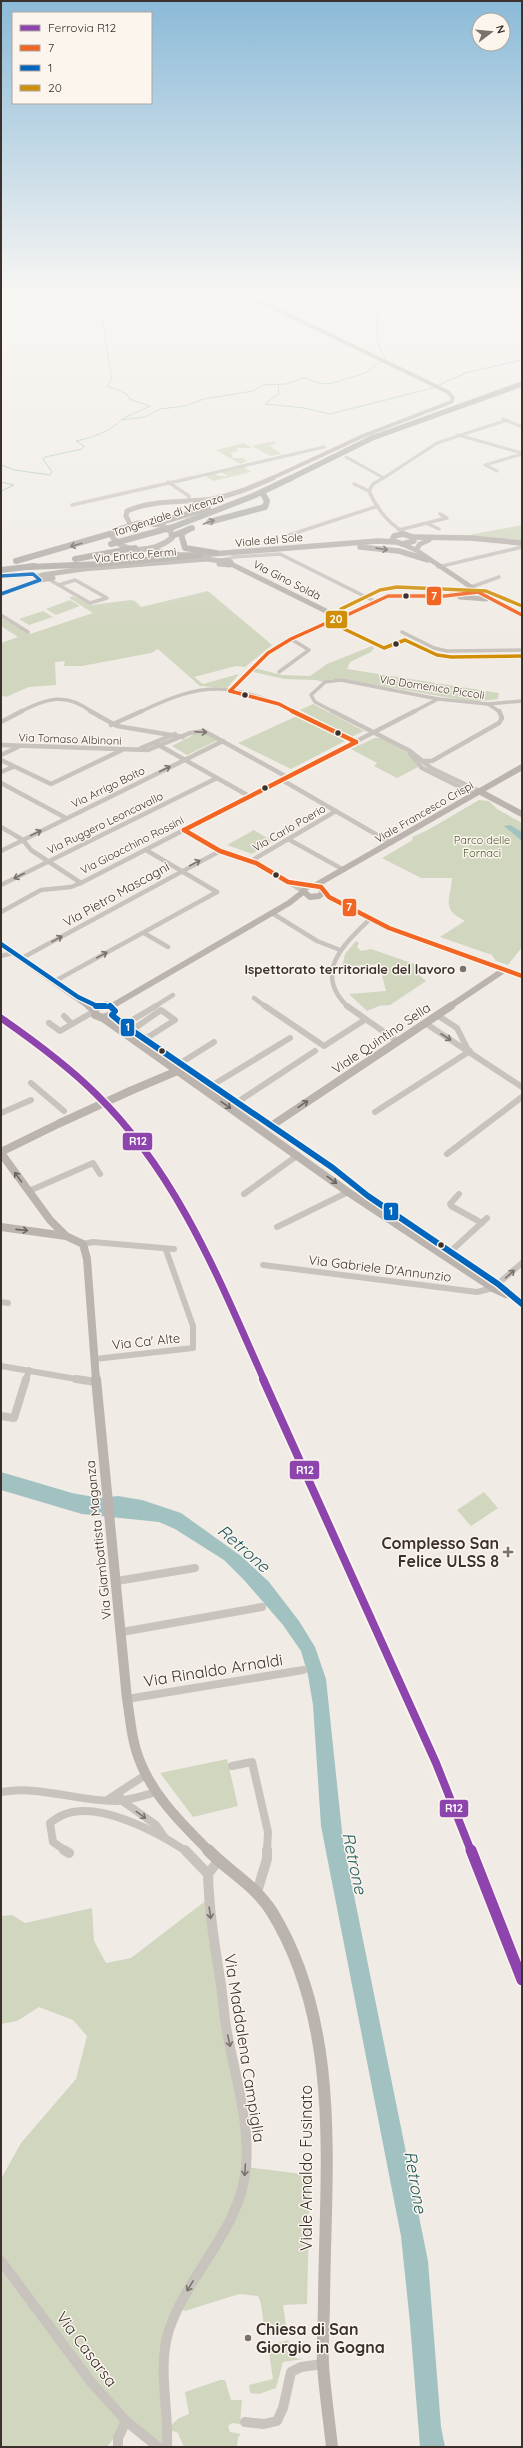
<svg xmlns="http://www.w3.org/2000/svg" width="523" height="2448" viewBox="0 0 523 2448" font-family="Quicksand,sans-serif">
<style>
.green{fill:#d1d6bf}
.water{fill:#a1c2c1}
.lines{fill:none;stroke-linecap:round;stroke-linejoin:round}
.stream{stroke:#a1c2c1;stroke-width:1}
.street-far5{stroke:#c9c3be;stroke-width:3}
.street-far4{stroke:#c9c3be;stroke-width:3.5}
.street-far3{stroke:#c9c3be;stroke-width:4.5}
.street-far2{stroke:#c9c3be;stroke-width:6}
.street-far1{stroke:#c9c3be;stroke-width:8}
.street{stroke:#c9c3be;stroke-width:10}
.secondary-far5{stroke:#bab3ae;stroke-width:4}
.secondary-far4{stroke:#bab3ae;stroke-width:5}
.secondary-far3{stroke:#bab3ae;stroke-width:6}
.secondary-far2{stroke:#bab3ae;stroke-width:8}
.secondary-far1{stroke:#bab3ae;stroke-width:10}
.secondary{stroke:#bab3ae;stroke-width:12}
.primary{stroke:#b8b1ad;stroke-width:5.5}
.highway-far1{stroke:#afaaa4;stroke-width:5.5}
.highway{stroke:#afaaa4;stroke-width:6}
.rail{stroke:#b1aca8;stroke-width:2;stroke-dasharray:1 3;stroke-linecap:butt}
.secondary-bridge{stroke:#bab3ae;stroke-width:8}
.highway-bridge{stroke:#afaaa4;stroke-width:6}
.bus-1-far1-casing{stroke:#fbf5ee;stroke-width:5.5}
.bus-1-casing{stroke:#fbf5ee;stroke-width:7}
.bus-2-far2-casing{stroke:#fbf5ee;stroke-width:5.5}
.bus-2-far1-casing{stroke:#fbf5ee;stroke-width:7}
.bus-2-casing{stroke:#fbf5ee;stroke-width:9}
.bus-3-casing{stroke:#fbf5ee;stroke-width:5.5}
.bus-1-far1{stroke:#f26522;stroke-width:3.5}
.bus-1{stroke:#f26522;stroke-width:4.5}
.bus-2-far2{stroke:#0065bd;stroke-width:3.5}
.bus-2-far1{stroke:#0065bd;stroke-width:4.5}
.bus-2{stroke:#0065bd;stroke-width:6}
.bus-3{stroke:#d18e09;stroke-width:3.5}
.rail-1-far2-casing{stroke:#fbf5ee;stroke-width:10}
.rail-1-far1-casing{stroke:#fbf5ee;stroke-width:12}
.rail-1-casing{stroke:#fbf5ee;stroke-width:14}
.rail-1-far2{stroke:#8e44ad;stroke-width:7}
.rail-1-far1{stroke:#8e44ad;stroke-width:8}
.rail-1{stroke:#8e44ad;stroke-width:11}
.oneway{stroke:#69615b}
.oneway2{stroke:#6d645f}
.oneway3{stroke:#7b726d}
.oneway4{stroke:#6e645f}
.bus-dot{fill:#3b302b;stroke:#fbf5ee;stroke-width:1.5}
.poi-dot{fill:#7a716c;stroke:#fbf5ee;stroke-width:1.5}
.labels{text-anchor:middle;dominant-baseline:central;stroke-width:3;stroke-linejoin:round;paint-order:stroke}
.far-street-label{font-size:11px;fill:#3b302b;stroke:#fbf5ee}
.far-park-label{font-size:11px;fill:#4a5a2e;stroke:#fbf5ee}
.street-label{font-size:13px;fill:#3b302b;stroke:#fbf5ee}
.poi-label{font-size:13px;font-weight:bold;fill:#3b302b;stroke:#fbf5ee;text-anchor:end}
.near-poi-label{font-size:16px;font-weight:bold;fill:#3b302b;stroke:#fbf5ee;text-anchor:end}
.near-street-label{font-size:16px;fill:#3b302b;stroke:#fbf5ee}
.near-water-label{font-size:17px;font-style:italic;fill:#1f5a5e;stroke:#fbf5ee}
.line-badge{stroke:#fbf5ee;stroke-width:1.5}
.badge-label{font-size:11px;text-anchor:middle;font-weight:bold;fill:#fff}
</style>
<rect width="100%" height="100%" fill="#f0ebe5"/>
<g class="green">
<path d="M274,441L276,443L270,446L282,454L270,456L252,446Z"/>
<path d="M244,443L252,448H236L238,451L231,453L233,458H243L247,461L240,464L216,450Z"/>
<path d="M241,465L251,472L213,481L203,474L212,473L218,476H228L220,471Z"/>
<path d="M522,525V543L470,538L469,535Z"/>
<path d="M208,591L272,645L245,667L236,666L194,677L203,684L239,674L227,688L200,686L158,649L151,653L82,666H64L65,661L55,662L56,685L29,687L6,697L1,695V643L18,637L1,626V617L30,634L93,613L69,598L73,596L92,605L130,600L135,601L141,607Z"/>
<path d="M70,600L80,606L56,615L46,609Z"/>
<path d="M43,611L53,617L29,625L19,619Z"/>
<path d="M372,646L374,648L371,652L350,662L347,669L499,693L498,699L474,702L341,679H331L323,682L316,680L284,679L250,671L254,668L282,675L310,676L327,664Z"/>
<path d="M313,704L364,731L351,737L300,710Z"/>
<path d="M299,715L345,741L291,769L238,743Z"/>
<path d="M197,733H204L218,740L187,755L172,746Z"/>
<path d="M375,738H381L410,754L418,767L397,778L374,766L377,763L351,749Z"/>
<path d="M479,800L489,801L497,809L522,823V947L508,965L496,961L492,955L440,937L465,921C441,909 450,901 452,878H421L382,858L413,840L412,837L428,830Z"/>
<path d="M254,830L272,841L252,854L227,845Z"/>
<path d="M356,941L359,943L357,947L361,951L371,949L417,965L419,975L426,981L390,1005L379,1006L367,1011L349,994L386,991L379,964L342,967L345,954Z"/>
<path d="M484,1492L498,1508L471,1526L457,1510Z"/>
<path d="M227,1759L238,1806L193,1817L160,1773Z"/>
<path d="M208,1899L232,2052L246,2167L310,2175L307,2304L283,2305L287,2331L269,2335C261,2326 264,2307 258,2296L239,2294L185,2311L181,2308L168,2332V2428L179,2418L189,2414L185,2392L220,2380H225L231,2400H242L240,2424L232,2423L228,2426L230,2432L241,2434L238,2437L237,2447H184L178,2433L168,2429L167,2447H158L126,2421L107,2447H1V2179L21,2143L76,2079L87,2036L73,2020L39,2007L17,2021L1,2024V1916L12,1915L25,1923L92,1908L94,1941L106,1963L131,1958Z"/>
<path d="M288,2340L295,2358L303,2359L283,2362L276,2388L259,2394L250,2393L249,2385L273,2379L268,2346Z"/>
</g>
<g class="water">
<path d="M510,825L522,832V841L504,826Z"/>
<path d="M1,1472L72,1493L99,1498L118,1496L142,1500L181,1513L241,1556L269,1582L299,1621L315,1647L326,1679L343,1841L428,2261L441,2427L445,2447H420L410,2323L401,2236L321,1826L313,1705L308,1675L301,1651L283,1625L244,1580L224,1560L175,1529L159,1522L82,1514L1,1490Z"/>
</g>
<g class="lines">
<g class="stream">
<path d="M98,294L111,374V381L107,386L127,394L129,399L150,406L122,419"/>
<path d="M279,384L278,394L265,404L304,408L330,414L433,388L465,373L522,360"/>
<path d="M1,465L15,470L50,475L52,472L43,459L45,457L82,449L84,446L76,441C91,438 111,431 121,420L145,417L160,409L185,406L204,399L253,391L263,385L286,384L304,378L322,384L333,383L365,373L386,358C371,343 379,314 378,294"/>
<path d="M1,482L14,485L1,491"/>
</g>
<g class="street-far5">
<path d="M503,419L522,427"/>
<path d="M458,435L522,453"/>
<path d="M346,457L382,477"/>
<path d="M497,471L485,465L522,454"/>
<path d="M187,479L324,447"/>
<path d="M382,479L437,443L507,420"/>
</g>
<g class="street-far4">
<path d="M383,478L373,484L369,491C377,510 390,525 408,535"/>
<path d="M168,482L189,496V500"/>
<path d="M354,484L369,491"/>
<path d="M72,505L191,478"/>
<path d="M428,524L439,529"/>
<path d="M399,530L447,518L440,514"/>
<path d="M286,536L378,506"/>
<path d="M227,560L233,557L280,554L374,601"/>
<path d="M438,567L522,547"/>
<path d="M1,576L42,575"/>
<path d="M50,580L90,603L107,598L75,580L59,585"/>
<path d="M471,587L499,577"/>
<path d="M1,615L28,632"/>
<path d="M402,632L434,648L447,651L522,650"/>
<path d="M279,672L309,650L291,639"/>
<path d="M230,691L268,653L291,639L333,620"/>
<path d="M488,704L522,701"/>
<path d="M20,712C47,698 66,692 92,712"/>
<path d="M140,712C206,680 230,683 297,712"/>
<path d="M334,712L315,702L311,695L325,682L341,680L438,699L488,704L500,712"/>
<path d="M413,712L438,699"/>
</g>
<g class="street-far3">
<path d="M90,711L117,726L183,737"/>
<path d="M295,711L356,742"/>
<path d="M332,711L410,751L431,768L479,791"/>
<path d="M1,722L22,711"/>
<path d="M111,725L142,711"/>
<path d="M155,743L249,796"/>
<path d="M1,745L148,750L190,733L204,731L287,777"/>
<path d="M141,748L175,734"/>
<path d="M410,753L422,768L474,794"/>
<path d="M1,755L18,747"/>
<path d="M1,760L51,784L122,750"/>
<path d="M424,761H432L499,723L502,718L499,711"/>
<path d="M1,772L13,767"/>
<path d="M282,780L391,843"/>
<path d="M1,783L66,818"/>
<path d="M1,827L23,840L31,850L81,883"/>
<path d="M184,830L220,851L256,863L303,891"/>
<path d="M288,839L344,870"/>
<path d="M146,850L217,892"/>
<path d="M1,851L223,741"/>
<path d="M251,861L336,811"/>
<path d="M291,883L308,886"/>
<path d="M1,885L217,778"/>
<path d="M1,912L41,890L71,887L81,883L415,711"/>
<path d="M272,913L317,941L340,950"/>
<path d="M144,933L168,947"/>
<path d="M1,956L13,953"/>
<path d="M22,958L220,851"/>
<path d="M55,981L217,892"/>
<path d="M254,998L266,1007"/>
<path d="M154,1007L173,995"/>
<path d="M348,1007C312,973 344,944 370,919"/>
</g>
<g class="street-far2">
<path d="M265,1006L324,1046L363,1021"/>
<path d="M347,1006L397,1041"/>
<path d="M437,1015L457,1028L468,1050"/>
<path d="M64,1016L72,1024"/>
<path d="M49,1023L60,1031L93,1012"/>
<path d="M425,1023L522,1087"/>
<path d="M124,1025L156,1006"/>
<path d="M132,1030L161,1010L175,1020L145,1039"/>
<path d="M179,1064L214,1042"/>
<path d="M31,1083L64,1111"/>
<path d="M211,1086L290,1038"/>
<path d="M236,1103L315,1051"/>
<path d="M375,1112L470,1051"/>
<path d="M1,1113L31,1100"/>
<path d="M447,1154L522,1097"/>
<path d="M29,1191L93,1163L100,1174"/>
<path d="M244,1194L298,1155"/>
<path d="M459,1194L450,1204L451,1206L482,1223"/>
<path d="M277,1227L348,1192"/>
<path d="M83,1244L93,1242L174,1249"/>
<path d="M450,1252L487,1218"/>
<path d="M263,1265L477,1292L493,1288L522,1263"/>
<path d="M1,1302L8,1303"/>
<path d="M95,1359L193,1348V1326L166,1250"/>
<path d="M1,1366L82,1380"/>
<path d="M26,1380L29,1370"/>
</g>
<g class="street-far1">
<path d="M76,1379L96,1382"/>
<path d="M1,1416L14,1418L26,1379"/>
<path d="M117,1581L195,1568"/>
<path d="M122,1632L262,1607"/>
<path d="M127,1699L303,1670"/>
<path d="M232,1766L252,1762L268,1832L267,1851"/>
<path d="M1,1792C43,1785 77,1802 117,1801C131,1800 143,1796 156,1792"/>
<path d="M119,1793L121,1800L156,1825L165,1838"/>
<path d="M107,1800L147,1774"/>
<path d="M66,1851L53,1842L50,1823C54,1820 58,1817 63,1815C98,1800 157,1832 186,1851"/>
</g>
<g class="street">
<path d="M64,1850L69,1853"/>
<path d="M185,1850L208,1874L218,1861"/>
<path d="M257,1892L267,1859V1850"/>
<path d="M1,2261L91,2382L126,2421L158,2447"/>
<path d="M245,2422L264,2424L277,2421L283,2408L291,2372L301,2367L323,2364"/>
<path d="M118,2447V2438L126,2421"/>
<path d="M167,2447C169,2409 157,2367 169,2330C188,2273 241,2229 246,2167C250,2120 234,2073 226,2027C224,2013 223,1999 221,1985C215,1948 209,1912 208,1874"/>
</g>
<g class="secondary-far5">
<path d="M231,294L245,295"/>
<path d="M240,295L272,307L448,392L453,398L451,402L363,436L270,479"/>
</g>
<g class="secondary-far4">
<path d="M130,524L126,516L127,511C154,499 183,503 212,499C234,495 252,487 273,478"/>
<path d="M402,544L416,550L477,591"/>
<path d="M416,550L420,544L429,540"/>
<path d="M227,560L231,562L230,565L219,564L220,561Z"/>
<path d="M231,564L334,615"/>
<path d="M40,580L39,577L42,575L83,569L207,559L220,561"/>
<path d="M1,594L40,580L53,578L51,575"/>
<path d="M460,597L486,599"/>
<path d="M337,615L345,616L346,619L333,620L332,617Z"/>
<path d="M345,616L388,596H445L478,592L522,615"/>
</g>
<g class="secondary-far3">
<path d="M479,791L522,814"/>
<path d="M316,885L522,767"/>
<path d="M308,886H318L324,892L319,896L310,897L303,891Z"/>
<path d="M324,892L329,897L389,928L522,976"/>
<path d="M1,944L90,1007"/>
<path d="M112,1006L289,903L303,892"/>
<path d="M99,1007L106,1004L110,1007"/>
<path d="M449,1007L504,970"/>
</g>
<g class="secondary-far2">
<path d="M89,1006L94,1009"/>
<path d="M102,1006L95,1008V1015L103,1018L112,1015L114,1009L108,1006"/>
<path d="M112,1015L211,1086L333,1168L368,1196L498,1284L522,1304"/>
<path d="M103,1018L348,1192L493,1288L506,1294"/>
<path d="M130,1091L182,1069"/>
<path d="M271,1126L451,1006"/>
<path d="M1,1152L60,1123"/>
<path d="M1,1153L50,1220L65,1235"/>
<path d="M1,1227L66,1236L83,1244L87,1259L96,1380"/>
</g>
<path class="secondary-far1" d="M96,1379L127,1699C130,1716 131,1734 136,1750C148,1791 180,1822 209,1851"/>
<path class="secondary" d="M208,1850C229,1872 255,1885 272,1912C343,2028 325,2171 324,2301C324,2322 322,2344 323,2365C325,2392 329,2420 332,2447"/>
<g class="primary">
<path d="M138,523L162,525L171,532L172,538C156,551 124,556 112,536L116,530Z"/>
<path d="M403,534L413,537L414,541L402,544L392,540L394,536Z"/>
<path d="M413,537L470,538L522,543"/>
<path d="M360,547L399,551L428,560"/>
<path d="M145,549L179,555H199L378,541L395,542"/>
</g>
<path class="highway-far1" d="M289,479L372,438L522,384"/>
<g class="highway">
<path d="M209,522L265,507L267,501L263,494L264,491"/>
<path d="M154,524L208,508"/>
<path d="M173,527L253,496L291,478"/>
<path d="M189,529L181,534L185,548L216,553"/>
<path d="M172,536L192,528"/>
<path d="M75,559L135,548"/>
<path d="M16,561L113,533"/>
<path d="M27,567L101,564L199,555"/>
<path d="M1,570L34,566"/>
</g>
<path class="rail" d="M1,1023C63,1056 109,1104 150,1160"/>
<path class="secondary-bridge" d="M60,1123L130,1091"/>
<path class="highway-bridge" d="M111,544L173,527"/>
<defs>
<g id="bus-1-far1">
<path d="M345,616L388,596H445L478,592L522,615"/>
<path d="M230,691L279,704L294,712"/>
<path d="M230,691L268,653L291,639L333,620"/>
</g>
<g id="bus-1">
<path d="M292,711L356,742"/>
<path d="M184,830L220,851L256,863L288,882L321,887L329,897L389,928L522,976"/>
<path d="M184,830L356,742"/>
</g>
<path id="bus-2-far2" d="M1,576L33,574L40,580L1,594"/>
<path id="bus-2-far1" d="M1,944L78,997L97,1006L112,1007"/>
<g id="bus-2">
<path d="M96,1006H105"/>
<path d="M110,1006L115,1011L112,1015L124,1025L333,1168L368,1196L498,1284L522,1304"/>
</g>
<path id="bus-3" d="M522,606L486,591L397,587L380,590L341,609L336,620L340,627L384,648L405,640L437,655L451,657L522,656"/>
</defs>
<use href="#bus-1-far1" class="bus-1-far1-casing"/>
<use href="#bus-1" class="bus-1-casing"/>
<use href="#bus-2-far2" class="bus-2-far2-casing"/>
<use href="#bus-2-far1" class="bus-2-far1-casing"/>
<use href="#bus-2" class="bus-2-casing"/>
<use href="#bus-3" class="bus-3-casing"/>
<use href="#bus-1-far1" class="bus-1-far1"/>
<use href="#bus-1" class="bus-1"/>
<use href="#bus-2-far2" class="bus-2-far2"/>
<use href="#bus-2-far1" class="bus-2-far1"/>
<use href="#bus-2" class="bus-2"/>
<use href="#bus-3" class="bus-3"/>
<defs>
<path id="rail-1-far2" d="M1,1018C34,1041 67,1065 96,1094C177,1173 219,1279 264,1380"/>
<path id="rail-1-far1" d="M263,1379L436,1763L471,1851"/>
<path id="rail-1" d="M471,1850L522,1980"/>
</defs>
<use href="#rail-1-far2" class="rail-1-far2-casing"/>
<use href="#rail-1-far1" class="rail-1-far1-casing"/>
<use href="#rail-1" class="rail-1-casing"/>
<use href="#rail-1-far2" class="rail-1-far2"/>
<use href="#rail-1-far1" class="rail-1-far1"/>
<use href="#rail-1" class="rail-1"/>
</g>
<defs><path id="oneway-shaft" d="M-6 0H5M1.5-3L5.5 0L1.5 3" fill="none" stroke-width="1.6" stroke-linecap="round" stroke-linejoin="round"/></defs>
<g class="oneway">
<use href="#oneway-shaft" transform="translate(209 522) rotate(-19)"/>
<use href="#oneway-shaft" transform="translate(76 545) rotate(164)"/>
</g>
<use class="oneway2" href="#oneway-shaft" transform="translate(382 549) rotate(8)"/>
<g class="oneway3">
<use href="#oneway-shaft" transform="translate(201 732) rotate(3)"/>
<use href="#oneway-shaft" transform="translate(165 769) rotate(-26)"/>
<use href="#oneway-shaft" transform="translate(36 833) rotate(-26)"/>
<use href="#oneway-shaft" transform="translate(195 863) rotate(-28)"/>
<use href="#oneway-shaft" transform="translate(19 876) rotate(153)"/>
<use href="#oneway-shaft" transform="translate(57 939) rotate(-29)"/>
<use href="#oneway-shaft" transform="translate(102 955) rotate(-29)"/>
<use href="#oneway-shaft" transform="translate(446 1037) rotate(33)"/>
<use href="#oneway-shaft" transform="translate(510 1274) rotate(-42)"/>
<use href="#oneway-shaft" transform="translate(141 1815) rotate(36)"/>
<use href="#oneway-shaft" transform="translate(210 1913) rotate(82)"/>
<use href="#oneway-shaft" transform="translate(229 2041) rotate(78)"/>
<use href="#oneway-shaft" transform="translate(245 2170) rotate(94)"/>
<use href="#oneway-shaft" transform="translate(190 2286) rotate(122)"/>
</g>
<g class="oneway4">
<use href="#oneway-shaft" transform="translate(303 1104) rotate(-34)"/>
<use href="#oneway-shaft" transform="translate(226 1105) rotate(35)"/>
<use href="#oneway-shaft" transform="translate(18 1177) rotate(-126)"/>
<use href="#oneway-shaft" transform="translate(332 1180) rotate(36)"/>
<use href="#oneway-shaft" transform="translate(22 1230) rotate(6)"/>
</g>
<linearGradient id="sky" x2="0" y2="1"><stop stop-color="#8bbad8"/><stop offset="0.46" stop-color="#f8f6f3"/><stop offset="1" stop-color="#f8f6f3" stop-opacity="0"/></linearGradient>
<rect width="523" height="636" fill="url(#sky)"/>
<g class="bus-dot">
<circle cx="406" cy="596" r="3.5"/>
<circle cx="396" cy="644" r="3.5"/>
<circle cx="245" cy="695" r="3.5"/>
<circle cx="338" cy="733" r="3.5"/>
<circle cx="265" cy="788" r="3.5"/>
<circle cx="276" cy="875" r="3.5"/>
<circle cx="162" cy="1051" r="3.5"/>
<circle cx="441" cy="1245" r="3.5"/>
</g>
<g class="poi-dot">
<circle cx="463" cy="969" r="4"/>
<path d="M506 1546h4v4h4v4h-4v4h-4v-4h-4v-4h4z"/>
<circle cx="248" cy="2338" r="4"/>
</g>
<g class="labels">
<g class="far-street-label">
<text transform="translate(168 515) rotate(-18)">Tangenziale di Vicenza</text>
<text transform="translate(269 540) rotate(-5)">Viale del Sole</text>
<text transform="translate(135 555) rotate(-5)">Via Enrico Fermi</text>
<text transform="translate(287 580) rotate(27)">Via Gino Soldà</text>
<text transform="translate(432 687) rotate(9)">Via Domenico Piccoli</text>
<text transform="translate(70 739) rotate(2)">Via Tomaso Albinoni</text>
<text transform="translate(108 787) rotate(-26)">Via Arrigo Boito</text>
<text transform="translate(424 812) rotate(-30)">Viale Francesco Crispi</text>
<text transform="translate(105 823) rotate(-26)">Via Ruggero Leoncavallo</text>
<text transform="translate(289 828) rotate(-30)">Via Carlo Poerio</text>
<text transform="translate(132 845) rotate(-27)">Via Gioacchino Rossini</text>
</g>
<g class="far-park-label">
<text x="482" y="840">Parco delle<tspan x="482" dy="13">Fornaci</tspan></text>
</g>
<g class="street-label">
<text transform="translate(116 894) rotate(-29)">Via Pietro Mascagni</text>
<text transform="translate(381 1038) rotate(-34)">Viale Quintino Sella</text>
<text transform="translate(380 1268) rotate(7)">Via Gabriele D'Annunzio</text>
<text transform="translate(146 1341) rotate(-6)">Via Ca' Alte</text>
<text transform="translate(98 1540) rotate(-96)">Via Giambattista Maganza</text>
</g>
<g class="poi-label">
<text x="455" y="969">Ispettorato territoriale del lavoro</text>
</g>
<g class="near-poi-label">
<text x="499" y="1543">Complesso San<tspan x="499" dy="18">Felice ULSS 8</tspan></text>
<text x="256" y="2329" text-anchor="start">Chiesa di San<tspan x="256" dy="18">Giorgio in Gogna</tspan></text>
</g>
<g class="near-street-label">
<text transform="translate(213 1670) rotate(-9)">Via Rinaldo Arnaldi</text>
<text transform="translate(245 2048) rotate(81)">Via Maddalena Campiglia</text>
<text transform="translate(306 2168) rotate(-90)">Viale Arnaldo Fusinato</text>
<text transform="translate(87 2349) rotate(53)">Via Casarsa</text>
</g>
<g class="near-water-label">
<text transform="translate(244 1548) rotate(41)">Retrone</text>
<text transform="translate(355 1863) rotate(78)">Retrone</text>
<text transform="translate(416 2182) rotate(80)">Retrone</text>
</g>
</g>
<g class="line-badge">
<rect x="426" y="586" width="16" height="20" rx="4" fill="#f26522"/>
<rect x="325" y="610" width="23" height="19" rx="4" fill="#d18e09"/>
<rect x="342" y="898" width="15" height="19" rx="4" fill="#f26522"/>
<rect x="120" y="1018" width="15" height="19" rx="4" fill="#0065bd"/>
<rect x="122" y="1132" width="31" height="19" rx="4" fill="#8e44ad"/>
<rect x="383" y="1202" width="16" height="19" rx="4" fill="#0065bd"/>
<rect x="289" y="1460" width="31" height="20" rx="4" fill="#8e44ad"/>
<rect x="439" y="1799" width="30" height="19" rx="4" fill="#8e44ad"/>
</g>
<g class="badge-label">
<text x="434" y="600">7</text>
<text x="336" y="623">20</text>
<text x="349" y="911">7</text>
<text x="128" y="1031">1</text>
<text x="138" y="1145">R12</text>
<text x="391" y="1215">1</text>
<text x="305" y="1474">R12</text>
<text x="454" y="1812">R12</text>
</g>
<rect width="523" height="2448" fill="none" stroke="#3b302b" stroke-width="4"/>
<rect x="12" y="12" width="140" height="92" fill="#fbf5ee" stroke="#aea6a0"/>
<rect x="20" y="25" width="20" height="6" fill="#8e44ad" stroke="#aea6a0"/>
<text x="48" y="32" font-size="12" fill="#3b302b">Ferrovia R12</text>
<rect x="20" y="45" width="20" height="6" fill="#f26522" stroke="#aea6a0"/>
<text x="48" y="52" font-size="12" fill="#3b302b">7</text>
<rect x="20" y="65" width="20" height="6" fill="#0065bd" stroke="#aea6a0"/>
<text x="48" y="72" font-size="12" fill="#3b302b">1</text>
<rect x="20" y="85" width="20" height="6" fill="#d18e09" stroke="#aea6a0"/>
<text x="48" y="92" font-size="12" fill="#3b302b">20</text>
<g transform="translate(491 32) rotate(74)"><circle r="19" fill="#fbf5ee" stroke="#aea6a0"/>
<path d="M0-3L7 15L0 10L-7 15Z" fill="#7a716c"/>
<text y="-6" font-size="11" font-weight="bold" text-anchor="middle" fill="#3b302b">N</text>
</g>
</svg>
